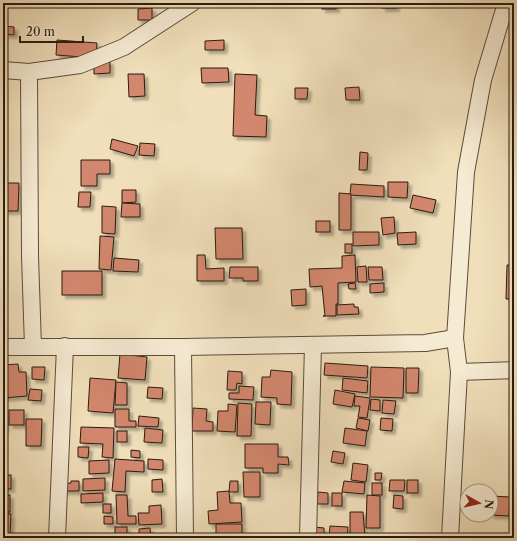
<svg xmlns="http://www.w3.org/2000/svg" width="517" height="541" viewBox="0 0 517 541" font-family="'Libre Caslon Text',serif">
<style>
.building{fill:#d3876e;stroke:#291b0f;filter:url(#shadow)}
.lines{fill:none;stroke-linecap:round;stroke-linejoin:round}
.minor-casing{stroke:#5b4c3a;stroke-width:18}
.minor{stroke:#f5ead2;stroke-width:16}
</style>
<defs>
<filter id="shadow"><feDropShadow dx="3.5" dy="3.5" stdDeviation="1" flood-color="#0004"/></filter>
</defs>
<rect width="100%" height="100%" fill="#f0dfba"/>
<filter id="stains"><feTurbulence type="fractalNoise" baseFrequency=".005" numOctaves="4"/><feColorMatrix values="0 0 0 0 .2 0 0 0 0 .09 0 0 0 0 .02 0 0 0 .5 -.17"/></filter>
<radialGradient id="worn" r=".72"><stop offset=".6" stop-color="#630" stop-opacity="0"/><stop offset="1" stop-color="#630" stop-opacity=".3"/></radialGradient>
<g class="building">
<rect x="322" y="3" width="14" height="6"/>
<rect x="382" y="3" width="14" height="5"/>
<path d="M152,8V20H138V9Z"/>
<path d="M3,26L14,27V35L3,34Z"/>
<path d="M57,40L97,43L96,58L56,55Z"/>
<path d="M224,40V50H205V41Z"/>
<path d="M94,61H110V73L94,74Z"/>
<path d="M201,68H228L229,82L202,83Z"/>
<path d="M128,74H144L145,96L129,97Z"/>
<path d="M235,74L257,75L255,115L267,116L266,137L233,136Z"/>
<path d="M359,87L360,100H346L345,88Z"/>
<path d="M295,88H308L307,99H295Z"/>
<path d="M112,139L138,146L134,156L110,149Z"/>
<path d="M140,143L155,144L154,156L139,155Z"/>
<path d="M360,152L368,153L367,170H359Z"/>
<path d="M81,160H110V174H97V186H81Z"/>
<path d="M388,182H408L407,198L388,197Z"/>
<path d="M6,183H19L18,211H4Z"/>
<path d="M351,184L384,186V197L350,195Z"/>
<path d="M122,190H136V202L122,203Z"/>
<path d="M79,192H91L90,207H78Z"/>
<path d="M339,193L351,194V230H339Z"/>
<path d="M413,195L436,200L433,213L410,208Z"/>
<path d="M122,203L140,204V217H121Z"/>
<path d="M102,206L116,207L115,234L102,233Z"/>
<path d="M394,217L395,233L383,235L381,218Z"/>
<rect x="316" y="221" width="14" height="11"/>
<path d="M215,228H242L243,259H216Z"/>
<path d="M353,232H379V245L353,246Z"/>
<path d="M416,232V244L398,245L397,233Z"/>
<path d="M100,236L114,237L111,270L99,269Z"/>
<rect x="345" y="244" width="7" height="9"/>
<path d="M197,255H205L206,269L224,268V281H197Z"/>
<path d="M355,255L356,282L338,283V304H336V316H323H325L322,286L310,287L309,269L342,268V256Z"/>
<path d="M114,258L139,260L138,272L113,271Z"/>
<path d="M507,265H514L512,299H506Z"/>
<path d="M366,266L367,282H358L357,267Z"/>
<path d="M230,267H258V281H243V278H229Z"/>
<path d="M368,267H382L383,280H369Z"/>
<rect x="62" y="271" width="40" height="24"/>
<path d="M355,283L356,289H349L348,284Z"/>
<path d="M384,283V292L370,293V284Z"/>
<path d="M306,289V305L292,306L291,290Z"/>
<path d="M354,304V307H358L359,314L337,315V305Z"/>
<path d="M120,354L147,357L145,380L118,378Z"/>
<path d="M325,363L368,366L367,378L324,375Z"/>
<path d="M18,364L19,372H26L27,396L3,398V365Z"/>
<path d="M32,367H45L44,380L32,379Z"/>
<path d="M371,367L404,368L403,398L370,397Z"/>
<path d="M406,368H419L418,393H406Z"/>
<path d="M271,370L292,372L291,405L277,404V398L261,397L262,377H270Z"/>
<path d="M228,371L242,372V384L237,383L236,390H227Z"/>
<path d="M90,378L116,380L113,413L88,411Z"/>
<path d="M343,378L368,381L367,393L342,390Z"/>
<path d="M116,382L127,383V405H115Z"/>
<path d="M239,386L254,387L253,400L229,399V393H239Z"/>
<path d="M148,387L163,388L162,399L147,398Z"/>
<path d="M30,389L42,390L41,401L28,400Z"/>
<path d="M335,390L355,394L352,407L333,404Z"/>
<path d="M355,396L370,398L367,418L358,417L360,406H354Z"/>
<path d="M371,399L380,400V411L370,410Z"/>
<path d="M383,400L396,401L394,414L382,413Z"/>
<path d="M256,402H271L270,425L255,424Z"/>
<path d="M238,403L252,404L251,436H237Z"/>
<path d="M228,404L237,405L235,432L217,431L218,411H228Z"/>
<path d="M193,408L207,409L206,421L213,422V431H192Z"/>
<path d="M115,409H129V421H136V427H115Z"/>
<rect x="9" y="410" width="15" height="15"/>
<path d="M3,412H6L5,429H3Z"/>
<path d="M139,416L159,418L158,427L138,426Z"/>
<path d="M358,418L370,420L368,431L356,428Z"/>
<path d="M381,418L393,419L392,431L380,430Z"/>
<path d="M26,419H42L41,446H26Z"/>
<path d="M81,427L114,428L113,458L102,457L103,444L80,443Z"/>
<path d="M145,428L163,430L162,443L144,442Z"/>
<path d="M345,428L367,431L365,446L343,443Z"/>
<rect x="511" y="428" width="3" height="9"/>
<rect x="117" y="431" width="10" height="11"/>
<path d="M245,444H278V457H288L289,465L278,464V473H263V468H245Z"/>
<path d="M78,447H89L88,458L78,457Z"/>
<path d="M131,450L140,451V458L131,457Z"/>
<path d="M333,451L345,453L343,464L331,462Z"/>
<rect x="510" y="455" width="4" height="8"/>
<path d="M115,459L144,461V472L126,471L125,492L112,491Z"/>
<path d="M148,459L163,460V470L148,469Z"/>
<path d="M109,460V473L89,474V461Z"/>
<path d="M353,463L368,465L366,482L351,480Z"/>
<path d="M243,472H260V497H244Z"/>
<path d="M375,473H382L381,480H375Z"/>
<rect x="3" y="475" width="8" height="14"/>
<path d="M105,478V490L83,491V479Z"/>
<path d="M162,479L163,492H152V480Z"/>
<path d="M390,480H405L404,491H389Z"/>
<rect x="407" y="480" width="11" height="13"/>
<path d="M71,481H79V491H62V484L71,483Z"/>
<path d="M230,481H238V492H229Z"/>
<path d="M344,481L365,483L364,494L342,492Z"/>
<rect x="372" y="483" width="10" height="12"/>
<path d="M229,491L230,503H241L242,522L209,524L208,511L218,510L217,492Z"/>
<path d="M318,492L328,493V504H317Z"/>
<path d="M103,493V502L81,503V494Z"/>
<rect x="332" y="493" width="10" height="13"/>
<rect x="3" y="495" width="7" height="17"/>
<path d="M116,495H127L128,516H136V524H117Z"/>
<path d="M367,495L380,496V528H366Z"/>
<path d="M394,495L403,496V509L393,508Z"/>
<path d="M491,496L510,497L509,516L490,515Z"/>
<path d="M511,498H514V517L511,516Z"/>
<rect x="103" y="504" width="8" height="9"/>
<path d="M161,505L162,524L139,525L138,513H149V506Z"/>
<path d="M350,512H363L365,538H350Z"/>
<path d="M3,514H11L10,537H3Z"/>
<path d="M104,516L113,517V524H104Z"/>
<path d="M216,524H242V538L216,536Z"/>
<path d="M330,526L348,527L347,538H329Z"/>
<rect x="115" y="527" width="12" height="11"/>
<path d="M314,527L324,528V538L313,537Z"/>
<path d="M150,528L151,538H139V529Z"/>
</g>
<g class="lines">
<defs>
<g id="minor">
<path d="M3,70L29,72"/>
<path d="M3,347H183L425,343L455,338"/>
<path d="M33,347L30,256L29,72L80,65L124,47L192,3"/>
<path d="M183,347L185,538"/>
<path d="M459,372L514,370"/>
<path d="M57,538L65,346"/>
<path d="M308,538L313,345"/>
<path d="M450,538L459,372L455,338L466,172L483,80L506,3"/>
</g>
</defs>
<use href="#minor" class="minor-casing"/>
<use href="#minor" class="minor"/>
</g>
<rect width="517" height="541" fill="none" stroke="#f0dfba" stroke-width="16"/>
<rect x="4" y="4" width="509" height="533" fill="none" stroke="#291b0f" stroke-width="2"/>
<rect x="8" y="8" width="501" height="525" fill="none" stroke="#291b0f"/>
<g transform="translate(479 503) rotate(98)"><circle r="19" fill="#f5ead2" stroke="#a39784"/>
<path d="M0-3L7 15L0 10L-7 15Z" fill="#8f2418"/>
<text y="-6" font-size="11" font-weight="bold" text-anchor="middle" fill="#291b0f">N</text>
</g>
<path d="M20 36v6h63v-6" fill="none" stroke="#291b0f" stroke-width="2"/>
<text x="26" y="36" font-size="12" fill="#291b0f" stroke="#f5ead2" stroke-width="3" paint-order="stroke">20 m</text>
<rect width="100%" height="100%" filter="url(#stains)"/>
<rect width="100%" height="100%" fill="url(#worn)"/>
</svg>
